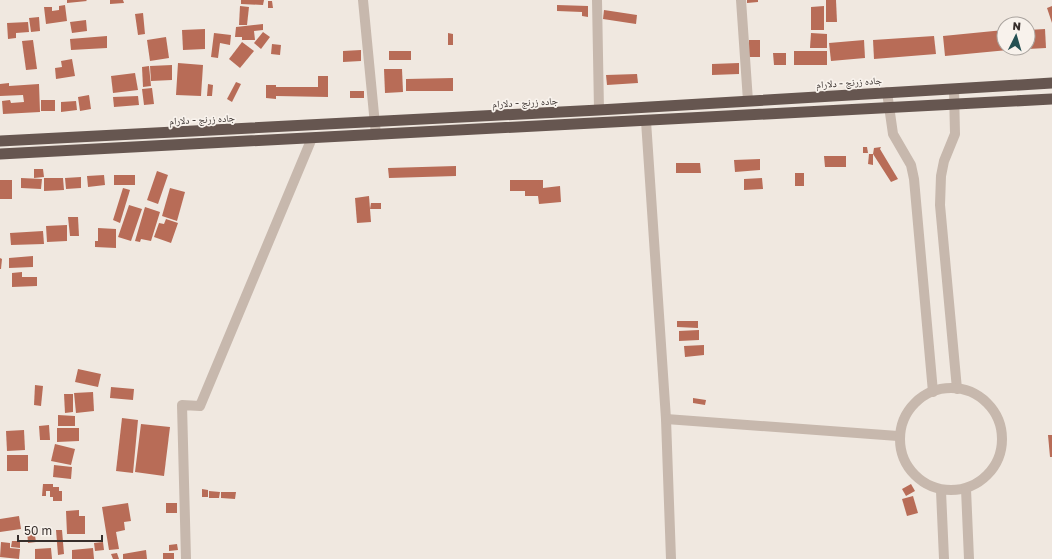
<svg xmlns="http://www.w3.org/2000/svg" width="1052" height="559" viewBox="0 0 1052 559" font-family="'Golos Text','Noto Naskh Arabic',sans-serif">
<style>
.building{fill:#b86c57}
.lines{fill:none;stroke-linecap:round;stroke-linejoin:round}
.minor{stroke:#c7b8ad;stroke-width:10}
.tertiary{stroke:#c7b8ad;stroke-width:10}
.trunk{stroke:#665650;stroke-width:11}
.labels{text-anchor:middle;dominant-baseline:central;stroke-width:3.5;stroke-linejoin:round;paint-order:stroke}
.street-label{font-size:10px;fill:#362e2b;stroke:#f8f2ec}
</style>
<rect width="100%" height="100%" fill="#f0e8e0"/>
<g class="building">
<path d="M67,0H86L87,1L67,3Z"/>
<path d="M110,0H123L124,3L110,4Z"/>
<path d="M241,0H264L263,5L241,4Z"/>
<path d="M747,0H758V2L747,3Z"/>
<path d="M826,0H836L837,22H826Z"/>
<path d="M268,1H272L273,8H268Z"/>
<path d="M65,5L67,21L46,24L44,7H52V11L59,10V6Z"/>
<path d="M557,5L588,6V17L582,16V12L557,11Z"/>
<path d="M240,6L249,7L247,25H239Z"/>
<path d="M824,6V30H811V7Z"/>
<path d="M1052,6V23L1047,8Z"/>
<path d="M604,10L637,15L636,24L603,19Z"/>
<path d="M143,13L145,34L138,35L135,14Z"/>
<path d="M39,17L40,31L31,32L29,18Z"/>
<path d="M86,20L87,31L72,33L70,22Z"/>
<path d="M28,22L29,32L16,33V38L8,39L7,23Z"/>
<path d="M263,24V30L254,31L255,40H242V37H235L236,27Z"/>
<path d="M205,29V49L183,50L182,30Z"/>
<path d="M1045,29L1046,48L1028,49V30Z"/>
<path d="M1004,30V48H1008V50L945,56L943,36Z"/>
<path d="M263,32L270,37L261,49L254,43Z"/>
<path d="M214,33L231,35L230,45L220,43L218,58L211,57Z"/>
<path d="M448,33L453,34V45H448Z"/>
<path d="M811,33L827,34V48H810Z"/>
<path d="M107,36V48L71,50L70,39Z"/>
<path d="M934,36L936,54L874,59L873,40Z"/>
<path d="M166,37L169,58L150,61L147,40Z"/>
<path d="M33,40L37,69L26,70L22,41Z"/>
<rect x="749" y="40" width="11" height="17"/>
<path d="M864,40L865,58L831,61L829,43Z"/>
<path d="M242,42L254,51L240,68L229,59Z"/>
<path d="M272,44L281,45L280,55L271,54Z"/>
<path d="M361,50V61L343,62V51Z"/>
<rect x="389" y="51" width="22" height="9"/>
<rect x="794" y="51" width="33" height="14"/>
<path d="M773,53H786V65H774Z"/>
<path d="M72,59L75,76L56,79L55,68L62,67L61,61Z"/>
<path d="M178,63L203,65L201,96L176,95Z"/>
<path d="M739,63V74L712,75V64Z"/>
<path d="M172,65V80L151,81L150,66Z"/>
<path d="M149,66L151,86L143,87L142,67Z"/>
<path d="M384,69H402L403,92L385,93Z"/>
<path d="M135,73L138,90L113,93L111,76Z"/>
<path d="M637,74L638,83L607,85L606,75Z"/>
<path d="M318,76H328V97L276,96V87H318Z"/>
<path d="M453,78V91H406V79Z"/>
<path d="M236,82L241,84L232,102L227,99Z"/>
<path d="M9,83V86L39,84L40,112L3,114L2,101L10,100L11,103L24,102L23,95L0,96V84Z"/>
<path d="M208,84L213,85L212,96H207Z"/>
<path d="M266,85H276V99L266,98Z"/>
<path d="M152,88L154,104L144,105L142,89Z"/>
<rect x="350" y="91" width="14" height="7"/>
<path d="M89,95L91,109L80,111L78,97Z"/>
<path d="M138,96L139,105L114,107L113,97Z"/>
<rect x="41" y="100" width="14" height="11"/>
<path d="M76,101L77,110L61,112V102Z"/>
<path d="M863,147H867L868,153H863Z"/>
<path d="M881,147L880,149L898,179L891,182L873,154L874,148Z"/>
<path d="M869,154H873V165L868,164Z"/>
<path d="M824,156H846V167H825Z"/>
<path d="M760,159V170L735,172L734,160Z"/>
<path d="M676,163H700L701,173H676Z"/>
<path d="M456,166V176L389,178L388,168Z"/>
<path d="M34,169H43L44,177L34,178Z"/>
<path d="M157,171L168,175L158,204L147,200Z"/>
<rect x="795" y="173" width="9" height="13"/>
<path d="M104,175L105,185L88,187L87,176Z"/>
<rect x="114" y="175" width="21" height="10"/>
<path d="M81,177V188L66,189L65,178Z"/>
<path d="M21,178L42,179L41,189L21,188Z"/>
<path d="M44,178H63L64,190L44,191Z"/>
<path d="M762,178L763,189L744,190V179Z"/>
<rect x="0" y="180" width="12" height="19"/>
<path d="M510,180H543V188L560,186L561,202L539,204L538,196H525V191H510Z"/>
<path d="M123,188L130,190L120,223L113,220Z"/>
<path d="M170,188L185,192L177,221L162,216Z"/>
<path d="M369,196L371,222L357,223L355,198Z"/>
<path d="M371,203H381V209H370Z"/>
<path d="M129,205L142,209L131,241L118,237Z"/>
<path d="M145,207L160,212L151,241L141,239L140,242L135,241Z"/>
<path d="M68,217H78L79,236H70Z"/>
<path d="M166,219L178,223L171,243L154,237L159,223L164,224Z"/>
<path d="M67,225V241L47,242L46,226Z"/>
<path d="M98,228L116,229V248L95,247V241H98Z"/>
<path d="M43,231L44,244L11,245L10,233Z"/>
<path d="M33,256V267L9,268V258Z"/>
<path d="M0,258L2,259L1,269H0Z"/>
<path d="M22,272V277H37V286L12,287V273Z"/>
<path d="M677,321H698V328L677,327Z"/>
<path d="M699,330V340L679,341V331Z"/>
<path d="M704,345V355L685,357L684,346Z"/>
<path d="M78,369L101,374L98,387L75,382Z"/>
<path d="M35,385L43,386L41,406L34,405Z"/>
<path d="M111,387L134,389L133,400L110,398Z"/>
<path d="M93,392L94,411L76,413L74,393Z"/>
<path d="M64,394H73V412L65,413Z"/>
<path d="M693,398L706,400L705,405L693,403Z"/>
<path d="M58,415L75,416V426H58Z"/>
<path d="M122,418L138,420L133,473L116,471Z"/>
<path d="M141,424L170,427L164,476L135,472Z"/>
<path d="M49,425L50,440H40L39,426Z"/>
<path d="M57,428H79V441L57,442Z"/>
<path d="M24,430L25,450L7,451L6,431Z"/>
<path d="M1048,435H1052V457H1050Z"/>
<path d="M55,444L75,449L71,465L51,461Z"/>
<rect x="7" y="455" width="21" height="16"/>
<path d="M54,465L72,467L71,479L53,477Z"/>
<path d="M43,484H53V487H59V491H62V501H53V497H50V491H46V496H42Z"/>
<path d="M911,484L915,491L906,496L902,489Z"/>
<path d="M202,489L208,490V497H202Z"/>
<path d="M209,491L220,492L219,498H209Z"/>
<path d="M221,492H236L235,499L221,498Z"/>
<path d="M913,496L918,513L907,516L902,499Z"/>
<path d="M128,503L131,521L124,522L125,530L116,532L119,549L109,550L102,507Z"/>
<rect x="166" y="503" width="11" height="10"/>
<path d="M79,510V516H85V534H67L66,511Z"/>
<path d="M19,516L21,529L0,532V519Z"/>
<path d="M27,529H34L36,542L28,543Z"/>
<path d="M56,530H62L64,554L58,555Z"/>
<path d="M12,541H20V548L11,547Z"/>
<path d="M1,542L10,543V548L20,549L19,559L0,557Z"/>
<path d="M103,542L104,550L95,551L94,543Z"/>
<path d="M177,544L178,550L169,551V545Z"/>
<path d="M51,548L52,559H35V549Z"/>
<path d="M93,548L94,559H72V550Z"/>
<path d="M146,550L147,559H123V554Z"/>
<path d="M117,553L119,559H113L111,554Z"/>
<rect x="163" y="553" width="11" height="6"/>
</g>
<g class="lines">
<g class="minor">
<path d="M363,0L376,135"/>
<path d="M597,0L599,110"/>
<path d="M741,0L748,101"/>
<path d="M646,121L666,419L671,559"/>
<path d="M666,419L898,436"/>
<path d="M186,559L182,405L200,406L312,138"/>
</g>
<g class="tertiary">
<path d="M954,90L955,134L944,161L941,176L940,205L957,389"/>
<path d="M887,92L893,134L911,165L914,179L933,392"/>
<circle cx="951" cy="439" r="51"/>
<path d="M966,489L969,559"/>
<path d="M941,491L944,559"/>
</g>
<g class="trunk">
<path d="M0,141L599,110L1052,83"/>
<path d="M0,154L1052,99"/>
</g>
</g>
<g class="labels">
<g class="street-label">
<text transform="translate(849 82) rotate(-4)">جاده زرنج - دلارام</text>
<text transform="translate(525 102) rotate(-3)">جاده زرنج - دلارام</text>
<text transform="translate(202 119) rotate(-3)">جاده زرنج - دلارام</text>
</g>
</g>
<g transform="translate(1016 36) rotate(5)"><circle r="19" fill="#f8f2ec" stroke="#aaa49f"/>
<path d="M0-3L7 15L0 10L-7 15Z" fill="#255153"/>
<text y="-6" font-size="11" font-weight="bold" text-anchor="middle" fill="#362e2b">N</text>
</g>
<path d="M18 535v6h84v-6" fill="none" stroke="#362e2b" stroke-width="2"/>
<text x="24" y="535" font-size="12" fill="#362e2b" stroke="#f8f2ec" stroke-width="3" paint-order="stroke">50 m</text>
</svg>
